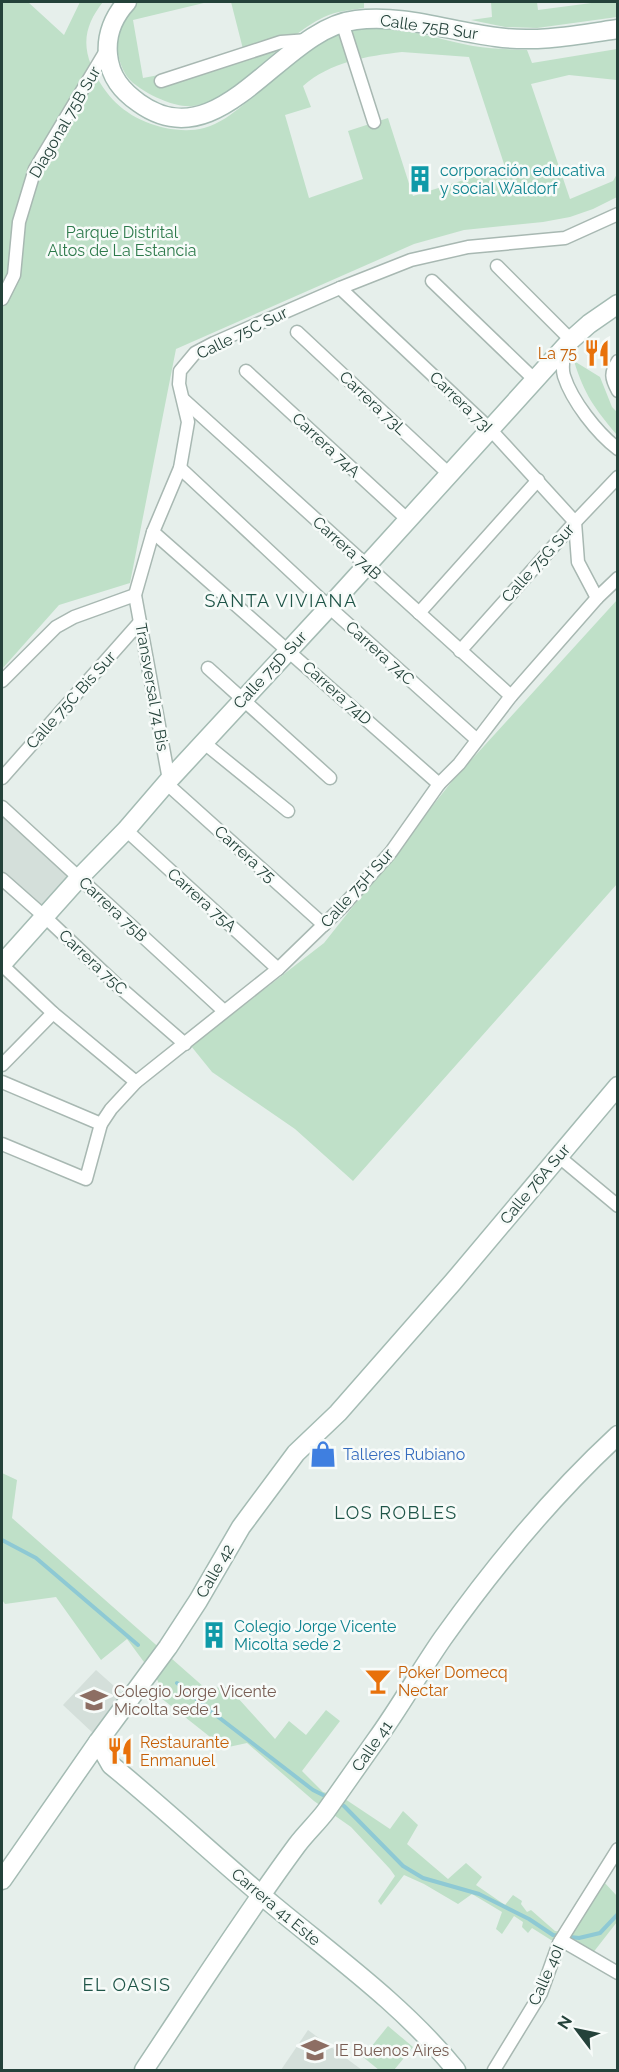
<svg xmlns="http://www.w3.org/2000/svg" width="619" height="2072" viewBox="0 0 619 2072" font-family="Raleway,sans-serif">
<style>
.built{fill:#d4dfda}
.green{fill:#bfe0c8;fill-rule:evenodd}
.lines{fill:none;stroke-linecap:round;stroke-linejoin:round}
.stream{stroke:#8ec9d4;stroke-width:4}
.street-casing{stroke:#a8b8b2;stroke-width:15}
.secondary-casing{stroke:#a4bbb3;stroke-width:21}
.street{stroke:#fff;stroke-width:12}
.secondary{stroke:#fff;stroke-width:18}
.labels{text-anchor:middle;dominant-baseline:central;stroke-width:5;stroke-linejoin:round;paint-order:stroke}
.street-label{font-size:16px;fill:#24423a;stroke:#f7fbf9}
.culture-label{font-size:16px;fill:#0d838f;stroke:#f7fbf9;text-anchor:start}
.park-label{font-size:16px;fill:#2d7a4b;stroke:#f7fbf9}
.food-label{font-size:16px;fill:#c56008;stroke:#f7fbf9;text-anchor:start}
.shop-label{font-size:16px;fill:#366cbe;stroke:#f7fbf9;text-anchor:start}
.education-label{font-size:16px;fill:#785e54;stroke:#f7fbf9;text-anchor:start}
.neighbourhood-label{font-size:18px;letter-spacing:1.5px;fill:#1f5548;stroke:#f7fbf9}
</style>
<rect width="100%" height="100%" fill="#e6efeb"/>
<g class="built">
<path d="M2,807L73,872L41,908L2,872Z"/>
<path d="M96,1670L123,1694L94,1734L63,1705Z"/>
<path d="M308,2030L362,2070H281Z"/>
</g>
<g class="green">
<path d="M2,2H28L64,35L80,2H103C88,21 81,40 91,65C102,91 119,111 146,122C163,129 186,133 204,128C219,124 232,114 243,105C276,80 312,41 351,29C381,20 441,40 473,46C491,49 509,49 527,50L532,63L617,49V80L569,75L531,84L570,199L613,181L617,174V197L593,209L570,217L543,222L464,230L414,244L176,349L130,583L59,605L2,669ZM402,52L469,57L505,167L413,196L388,118L348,131L363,179L309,198L285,115L311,107L303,86C330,62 367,56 402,52Z"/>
<path d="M138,2H208L133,20L143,78L180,71L243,49L231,2H364V8C351,10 337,11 324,17C281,36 237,102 192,106C183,107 173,104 165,101C154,97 142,90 133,83C118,70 113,41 120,23C123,16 132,7 138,2Z"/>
<path d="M491,2H537L538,10L599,2H617V17L537,28L505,27L471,20L492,17Z"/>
<path d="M574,361L600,377L612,407L617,412V435C595,409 584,394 574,361Z"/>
<path d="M617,600V884L353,1181L295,1129L212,1072L191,1046L324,943L453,780Z"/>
<path d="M2,1473L17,1480L12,1518L205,1688L228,1687L275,1739L289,1721L306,1735L326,1710L340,1721L302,1771L323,1792L342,1797L390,1829L403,1811L418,1825L407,1844L448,1879L466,1863L482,1877L476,1885L505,1905L513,1895L522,1901L521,1904L527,1912L531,1910L555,1931L570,1933L603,1881L617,1896V1922L592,1954L566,1938L551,1940L532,1928L528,1933L522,1927L523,1922L514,1916L502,1934L496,1929L502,1912L472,1894L458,1904L424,1884L404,1875L381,1905L378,1901L395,1876L390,1869L351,1827L314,1801L247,1743L224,1748L161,1698L158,1681L127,1639L101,1660L56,1597L5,1604L2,1600Z"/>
<path d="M388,2026L413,2047L394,2070H379L363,2057Z"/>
</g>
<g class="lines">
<g class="stream">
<path d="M2,1540L36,1558L138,1645"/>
<path d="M177,1683L217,1716L313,1790L329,1798"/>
<path d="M338,1803L344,1806L403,1866L423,1878L479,1894L529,1919L553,1935L579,1938L600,1933L618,1914"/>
</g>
<defs>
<g id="street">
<path d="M342,22L374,122"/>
<path d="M161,81L281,42L308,40"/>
<path d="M497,266L571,340"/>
<path d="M432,281L536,381"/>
<path d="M340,288L490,429L575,522L578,562L597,598"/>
<path d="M2,299L14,275L19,222L35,169L107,49"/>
<path d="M297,332L449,474"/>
<path d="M565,347C564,356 561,367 564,376C572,401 597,433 618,449"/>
<path d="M618,361C610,373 611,378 618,391"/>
<path d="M246,371L407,519"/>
<path d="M184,400L511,696"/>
<path d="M180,468L329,607L476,739"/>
<path d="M153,532L439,784"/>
<path d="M419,613L538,480"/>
<path d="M460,651L575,522L618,477"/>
<path d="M208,668L330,778"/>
<path d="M2,681L56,627L74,617L135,595"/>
<path d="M203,742L288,811"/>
<path d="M2,778L140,622"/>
<path d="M169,780L135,595L153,532L180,468L188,422L179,384L180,371L195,353L214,343L340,288L411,260L468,247L565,238L618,214"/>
<path d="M166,783L324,925"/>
<path d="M2,807L224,1011"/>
<path d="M126,830L278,969"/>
<path d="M2,879L45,917L117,985L185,1044"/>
<path d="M2,965L53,1013L136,1082"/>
<path d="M2,1065L53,1013"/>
<path d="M2,1082L101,1124"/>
<path d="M2,1144L86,1179L101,1124L111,1109L136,1082L278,969L343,906L391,852L439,784L459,764L511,696L597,598L618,578"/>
<path d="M558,1156L618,1206"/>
<path d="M561,1940L618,1973"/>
<path d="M494,2070L541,1993L559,1943L618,1849"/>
</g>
<g id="secondary">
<path d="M127,2C114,16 106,35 108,55C110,77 122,91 139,103C221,162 281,28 356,20C403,14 449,31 496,37C536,43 577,35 618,29"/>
<path d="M2,964L79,878L126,830L169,780L329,607L571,340L589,324L618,304"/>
<path d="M98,1742L111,1765C166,1810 218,1859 273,1905C337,1958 404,2006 456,2070"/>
<path d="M2,1880L98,1742L168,1647L198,1601L241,1527L296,1453L338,1413L453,1282L618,1086"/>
<path d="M144,2070C194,1995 243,1918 297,1845C306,1833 317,1823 326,1811C343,1787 359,1764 376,1740C400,1707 420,1671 443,1638C495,1565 552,1496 618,1435"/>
</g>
</defs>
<use href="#street" class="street-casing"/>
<use href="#secondary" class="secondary-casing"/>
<use href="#street" class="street"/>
<use href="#secondary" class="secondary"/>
</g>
<defs>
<symbol id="building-bare" viewBox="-9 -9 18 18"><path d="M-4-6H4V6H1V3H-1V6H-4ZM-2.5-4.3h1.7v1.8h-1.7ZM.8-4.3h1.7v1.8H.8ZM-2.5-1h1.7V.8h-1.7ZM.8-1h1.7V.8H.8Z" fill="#0f9aa8" stroke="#f7fbf9" stroke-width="2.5" paint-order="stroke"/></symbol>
<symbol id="restaurant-bare" viewBox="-9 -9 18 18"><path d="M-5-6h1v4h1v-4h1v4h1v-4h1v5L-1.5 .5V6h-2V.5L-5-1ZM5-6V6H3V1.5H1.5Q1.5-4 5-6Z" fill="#e8710a" stroke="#f7fbf9" stroke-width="2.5" paint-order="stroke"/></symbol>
<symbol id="shop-bare" viewBox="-9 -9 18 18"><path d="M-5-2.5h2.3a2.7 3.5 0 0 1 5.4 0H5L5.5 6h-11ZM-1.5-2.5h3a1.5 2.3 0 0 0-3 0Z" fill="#3f7fe0" stroke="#f7fbf9" stroke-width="2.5" paint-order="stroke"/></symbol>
<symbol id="bar-bare" viewBox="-9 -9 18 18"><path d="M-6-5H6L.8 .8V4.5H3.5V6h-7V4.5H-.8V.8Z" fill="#e8710a" stroke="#f7fbf9" stroke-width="2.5" paint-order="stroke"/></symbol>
<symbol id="school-bare" viewBox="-9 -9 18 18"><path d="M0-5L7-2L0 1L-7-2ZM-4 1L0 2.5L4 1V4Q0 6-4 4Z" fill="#8d6e63" stroke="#f7fbf9" stroke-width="2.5" paint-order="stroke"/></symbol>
</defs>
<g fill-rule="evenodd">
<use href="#building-bare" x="401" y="160" width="38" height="38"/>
<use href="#restaurant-bare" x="578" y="334" width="38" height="38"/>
<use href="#shop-bare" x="304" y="1435" width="38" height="38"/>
<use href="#building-bare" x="195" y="1616" width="38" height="38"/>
<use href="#bar-bare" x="359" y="1662" width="38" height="38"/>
<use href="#school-bare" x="75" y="1681" width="38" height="38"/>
<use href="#restaurant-bare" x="101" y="1732" width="38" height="38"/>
<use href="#school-bare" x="296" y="2031" width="38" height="38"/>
</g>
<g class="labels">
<g class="street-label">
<text transform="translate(429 27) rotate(8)">Calle 75B Sur</text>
<text transform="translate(65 122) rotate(-60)">Diagonal 75B Sur</text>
<text transform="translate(242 333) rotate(-26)">Calle 75C Sur</text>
<text transform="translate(461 402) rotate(44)">Carrera 73I</text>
<text transform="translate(373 403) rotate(43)">Carrera 73L</text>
<text transform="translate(326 445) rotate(43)">Carrera 74A</text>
<text transform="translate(347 548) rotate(42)">Carrera 74B</text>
<text transform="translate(538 563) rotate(-48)">Calle 75G Sur</text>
<text transform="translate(380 653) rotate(42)">Carrera 74C</text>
<text transform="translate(270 670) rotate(-47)">Calle 75D Sur</text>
<text transform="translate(152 687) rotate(80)">Transversal 74 Bis</text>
<text transform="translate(337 693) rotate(42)">Carrera 74D</text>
<text transform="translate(71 700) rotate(-48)">Calle 75C Bis Sur</text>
<text transform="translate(245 854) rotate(42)">Carrera 75</text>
<text transform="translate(357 888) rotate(-48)">Calle 75H Sur</text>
<text transform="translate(202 900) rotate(42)">Carrera 75A</text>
<text transform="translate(113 909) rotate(43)">Carrera 75B</text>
<text transform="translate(93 962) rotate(43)">Carrera 75C</text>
<text transform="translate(535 1184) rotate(-50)">Calle 76A Sur</text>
<text transform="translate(215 1571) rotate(-60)">Calle 42</text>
<text transform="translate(372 1746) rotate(-55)">Calle 41</text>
<text transform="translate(276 1907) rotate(40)">Carrera 41 Este</text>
<text transform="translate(546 1975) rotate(-66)">Calle 40I</text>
</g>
<g class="culture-label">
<text x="440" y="170">corporación educativa<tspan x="440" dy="18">y social Waldorf</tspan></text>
<text x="234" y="1626">Colegio Jorge Vicente<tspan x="234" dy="18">Micolta sede 2</tspan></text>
</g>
<g class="park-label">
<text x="122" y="232">Parque Distrital<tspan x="122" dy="18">Altos de La Estancia</tspan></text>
</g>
<g class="food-label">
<text x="577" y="353" text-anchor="end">La 75</text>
<text x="398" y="1672">Poker Domecq<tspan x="398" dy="18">Nectar</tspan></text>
<text x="140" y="1742">Restaurante<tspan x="140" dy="18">Enmanuel</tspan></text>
</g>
<g class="shop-label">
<text x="343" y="1454">Talleres Rubiano</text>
</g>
<g class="education-label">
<text x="114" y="1691">Colegio Jorge Vicente<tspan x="114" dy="18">Micolta sede 1</tspan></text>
<text x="335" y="2050">IE Buenos Aires</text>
</g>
<g class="neighbourhood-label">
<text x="281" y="600">SANTA VIVIANA</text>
<text x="396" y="1512">LOS ROBLES</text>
<text x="127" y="1984">EL OASIS</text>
</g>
</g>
<rect width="619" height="2072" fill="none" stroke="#24423a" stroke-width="6"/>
<g transform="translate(577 2030) rotate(302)" stroke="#f7fbf9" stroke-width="4.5" paint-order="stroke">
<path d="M0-4.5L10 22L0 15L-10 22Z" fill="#24423a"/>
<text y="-9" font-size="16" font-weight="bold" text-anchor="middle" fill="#24423a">N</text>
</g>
</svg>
